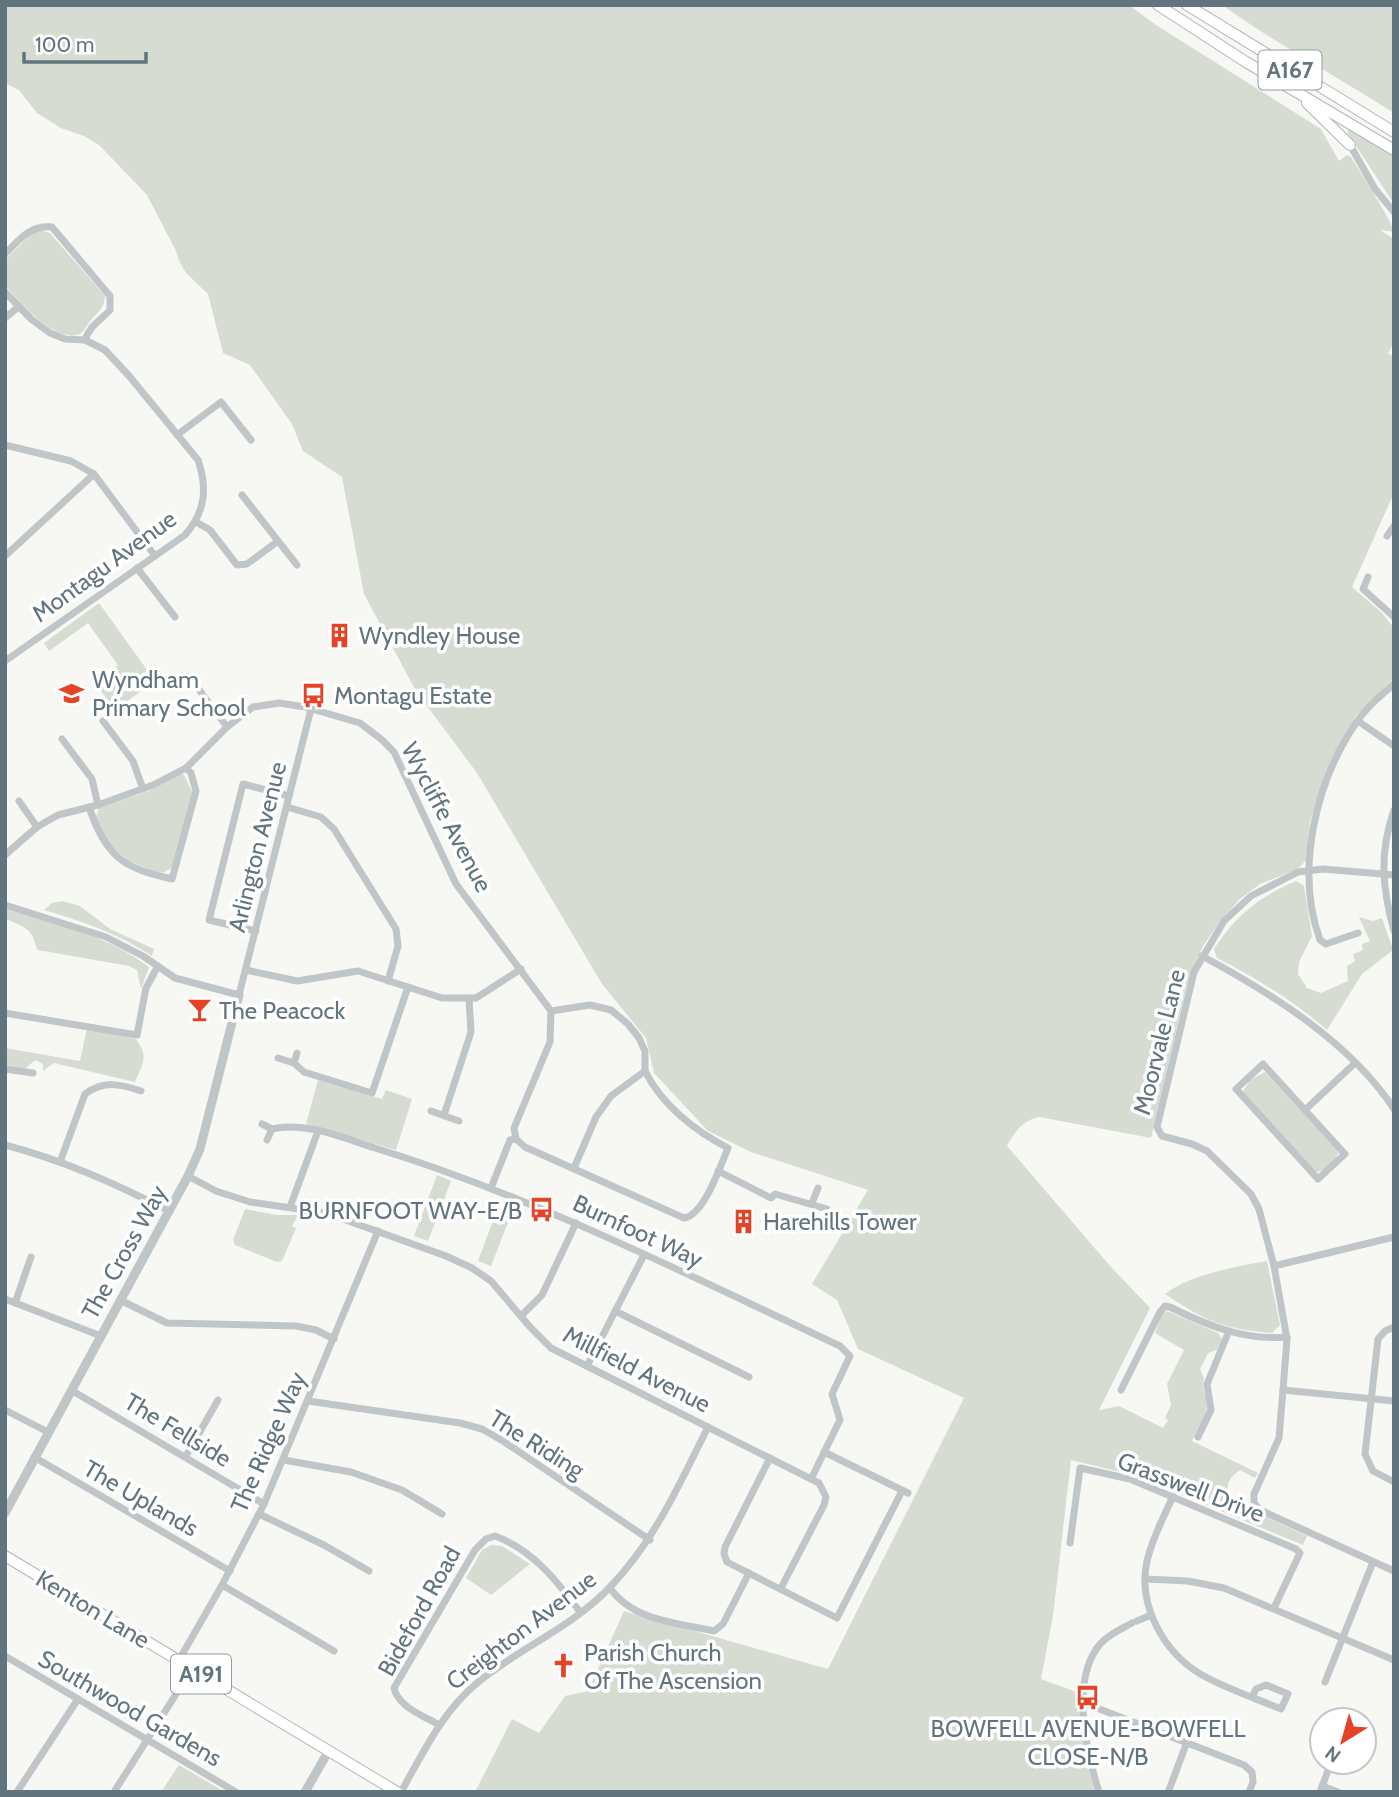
<svg xmlns="http://www.w3.org/2000/svg" width="1399" height="1797" viewBox="0 0 1399 1797" font-family="Cabin,sans-serif">
<style>
.green{fill:#d7dcd3}
.lines{fill:none;stroke-linecap:round;stroke-linejoin:round}
.primary-casing{stroke:#b1b7ba;stroke-width:12}
.trunk-casing{stroke:#b1b6b9;stroke-width:12}
.minor{stroke:#c0c5c8;stroke-width:7}
.tertiary{stroke:#c0c5c8;stroke-width:9}
.primary{stroke:#fff;stroke-width:10}
.trunk{stroke:#fff;stroke-width:10}
.labels{text-anchor:middle;dominant-baseline:central;stroke-width:7;stroke-linejoin:round;paint-order:stroke}
.shield{fill:#fff;stroke:#919ea5;stroke-width:2}
.shield-label{font-size:23px;font-weight:bold;fill:#62757f}
.street-label{font-size:24px;fill:#62757f;stroke:#fff}
.poi-label{font-size:24px;fill:#62757f;stroke:#fff;text-anchor:start}
</style>
<rect width="100%" height="100%" fill="#f7f7f4"/>
<g class="green">
<path d="M5,5H1129L1156,25L1321,129L1339,161L1347,155L1351,157C1359,170 1394,224 1394,232L1380,230L1394,239V343L1388,353L1394,357V493L1352,587L1382,613L1394,628V678L1356,716L1325,774L1310,822L1306,860L1298,869L1260,884L1240,899L1220,921L1203,946L1188,980L1151,1138L1039,1117C1022,1121 1015,1131 1007,1146L1111,1267L1150,1308L1099,1410L1119,1406L1163,1428L1168,1420L1165,1418L1171,1405L1167,1384L1184,1350L1155,1333L1162,1314L1167,1311L1218,1333L1222,1339L1217,1350L1208,1353L1200,1369L1204,1378C1201,1388 1207,1395 1207,1405C1207,1419 1198,1430 1192,1441L1258,1473L1255,1478L1240,1470C1229,1478 1225,1484 1229,1498L1242,1506L1307,1536L1303,1545L1133,1475L1071,1460L1053,1616L1041,1679L1079,1693L1085,1757L1095,1792H475L512,1719L539,1733L565,1696L588,1691L624,1611L828,1669L964,1398L858,1349L837,1300L812,1284L868,1190L751,1152L708,1131L654,1073L646,1038L602,984L477,773L416,691L364,594L342,477L303,451L292,424L250,365L223,353L208,294L186,273L180,263L175,249L147,195L99,145L84,136L61,128L37,113L19,90L5,83Z"/>
<path d="M1222,5H1394V113C1337,77 1277,44 1222,5Z"/>
<path d="M1349,130L1394,155V204L1347,132Z"/>
<path d="M40,230L50,233L105,296C104,308 99,311 92,319C87,324 84,334 77,335C52,340 19,302 5,285V260L33,232Z"/>
<path d="M99,603L155,681L115,710L95,683L118,665L88,623L49,651L44,643Z"/>
<path d="M181,773L184,775L193,794L173,867L163,873L152,871L130,861L120,854L105,838L96,817L99,808L149,791Z"/>
<path d="M1296,881L1304,886L1312,936L1299,962L1298,974L1307,988L1321,993L1348,981L1347,966L1355,961L1353,954L1363,950L1362,944L1370,941L1359,917L1373,921L1382,918L1393,950L1362,974L1327,1030C1294,1001 1256,978 1217,958L1214,949C1235,916 1260,896 1296,881Z"/>
<path d="M62,901L80,906L110,929L154,949L152,956C119,934 82,921 44,910L52,903Z"/>
<path d="M5,909C55,924 107,935 149,967L141,989L137,970L129,966L38,950C34,944 35,939 31,934C26,926 14,922 5,919Z"/>
<path d="M87,1028L136,1039C149,1057 143,1063 135,1082L58,1064L54,1063L43,1071V1064L35,1060L25,1069L5,1065V1048L80,1061Z"/>
<path d="M1265,1072L1339,1152L1331,1166L1316,1173L1242,1093L1250,1080Z"/>
<path d="M318,1080L382,1099L386,1090L412,1099L396,1150L306,1124Z"/>
<path d="M437,1175L451,1181L428,1241L414,1236Z"/>
<path d="M500,1202L514,1207L491,1266L478,1261Z"/>
<path d="M245,1209L277,1215H298L292,1226L296,1228L282,1261L277,1262L235,1245L233,1240Z"/>
<path d="M1267,1261L1280,1325L1272,1333C1223,1329 1205,1321 1165,1294C1189,1275 1237,1266 1267,1261Z"/>
<path d="M491,1545L502,1546L530,1564L491,1595L466,1578L482,1550Z"/>
<path d="M179,1765L225,1792H161Z"/>
</g>
<g class="lines">
<defs>
<path id="primary" d="M5,1556L397,1792"/>
<g id="trunk">
<path d="M1158,5L1246,62L1394,150"/>
<path d="M1187,5L1394,132"/>
<path d="M1307,103L1350,145"/>
</g>
</defs>
<use href="#primary" class="primary-casing"/>
<use href="#trunk" class="trunk-casing"/>
<g class="minor">
<path d="M1350,145L1375,189L1394,212"/>
<path d="M5,254C20,239 30,225 52,227L110,296V310C100,321 90,325 85,340"/>
<path d="M5,292L31,319L50,333L65,339L85,340L105,350L130,377L198,460C208,489 205,512 185,535L5,661"/>
<path d="M5,318L18,307"/>
<path d="M177,435L221,402L251,440"/>
<path d="M5,445L71,461L94,474L155,556"/>
<path d="M242,495L297,565"/>
<path d="M196,522L210,530L237,565L247,564L278,541"/>
<path d="M1387,536L1394,526"/>
<path d="M5,556L94,474"/>
<path d="M137,568L175,617"/>
<path d="M1368,577L1363,589L1394,617"/>
<path d="M197,687L227,727"/>
<path d="M103,721L133,761L143,789"/>
<path d="M1358,721L1394,746"/>
<path d="M62,739L92,779L98,805"/>
<path d="M19,801L37,827"/>
<path d="M89,807C106,856 122,868 172,879L196,791L191,773L186,768"/>
<path d="M287,807L321,817L334,829L396,929L398,946L388,981"/>
<path d="M1394,810C1379,854 1382,887 1394,931"/>
<path d="M5,855L37,827L58,815L98,805L153,785L186,768L227,727L253,707L279,703L305,707L360,723L381,739L394,752L456,884L551,1011L550,1042L514,1128L516,1139L525,1147L684,1218C704,1215 720,1167 728,1148C695,1131 662,1105 645,1071"/>
<path d="M1394,875L1323,869L1298,872L1251,896L1224,921L1194,972L1157,1127L1162,1136L1192,1144L1207,1151L1251,1194L1259,1209L1274,1266L1287,1339L1283,1390L1279,1438L1254,1494V1503L1260,1510L1394,1571"/>
<path d="M5,905L106,937L143,956L175,978L239,995L311,709"/>
<path d="M256,931L209,920L243,784L289,796"/>
<path d="M1358,933L1326,944L1320,940C1295,871 1315,783 1356,723C1366,708 1380,696 1394,684"/>
<path d="M1202,956C1271,993 1350,1042 1394,1109"/>
<path d="M246,970L297,981L358,971L442,998H476L521,969"/>
<path d="M551,1011L590,1005L611,1010L628,1024L639,1038L645,1051V1071L611,1096L596,1117L574,1168"/>
<path d="M5,1013L137,1035L146,988L158,966"/>
<path d="M278,1058L294,1063L297,1053"/>
<path d="M294,1063L304,1072L372,1093L408,987"/>
<path d="M1263,1064L1345,1154L1318,1179L1236,1089Z"/>
<path d="M5,1069L33,1073"/>
<path d="M1305,1110L1355,1063"/>
<path d="M431,1111L459,1121"/>
<path d="M444,1115L471,1032L469,998"/>
<path d="M262,1124L272,1129L267,1140"/>
<path d="M272,1129C306,1121 343,1138 375,1148C537,1198 688,1275 840,1346L850,1356L832,1394L840,1420L811,1479"/>
<path d="M5,1145C63,1160 116,1184 169,1211"/>
<path d="M60,1162L85,1094C104,1080 120,1084 141,1091"/>
<path d="M718,1171L771,1198L775,1194L827,1209"/>
<path d="M188,1176L216,1191L250,1202L326,1213L446,1256L472,1268L491,1281L530,1327L551,1348L819,1483L826,1497L824,1505L781,1588"/>
<path d="M491,1188L510,1140L516,1139"/>
<path d="M812,1203L818,1188"/>
<path d="M290,1207L318,1131"/>
<path d="M1274,1266L1394,1237"/>
<path d="M5,1299L101,1336"/>
<path d="M120,1300L167,1323L296,1326L316,1330L334,1339"/>
<path d="M15,1303L31,1257"/>
<path d="M615,1311L749,1377"/>
<path d="M521,1316L542,1295L576,1223"/>
<path d="M1394,1327L1385,1331L1378,1339L1365,1454L1373,1471L1394,1482"/>
<path d="M587,1366L644,1255"/>
<path d="M71,1390L264,1504"/>
<path d="M1121,1390L1160,1312L1165,1306L1170,1307C1206,1325 1245,1341 1287,1337"/>
<path d="M1283,1390L1394,1401"/>
<path d="M308,1401L460,1423L482,1429L503,1441L650,1540"/>
<path d="M5,1410L48,1432"/>
<path d="M1198,1437L1211,1410L1207,1384L1229,1331"/>
<path d="M824,1452L908,1493"/>
<path d="M186,1456L218,1400"/>
<path d="M34,1457L230,1571"/>
<path d="M770,1458L725,1547L724,1554L727,1562L837,1618L902,1491"/>
<path d="M284,1460L351,1472L402,1490L442,1514"/>
<path d="M1173,1496C1164,1517 1152,1538 1147,1561C1137,1605 1164,1653 1202,1675C1227,1689 1255,1698 1281,1709L1288,1694L1266,1685L1256,1689L1252,1697"/>
<path d="M259,1514L324,1545L369,1571"/>
<path d="M1070,1543L1080,1468L1130,1479L1296,1549L1300,1553L1274,1608"/>
<path d="M1146,1579L1188,1581L1224,1588L1394,1660"/>
<path d="M222,1585L334,1651"/>
<path d="M610,1588C633,1621 678,1623 714,1631L723,1624L749,1573"/>
<path d="M1137,1621L1151,1615"/>
<path d="M5,1656L236,1792"/>
<path d="M179,1660L222,1585L264,1504L378,1231"/>
<path d="M1325,1682L1373,1562"/>
<path d="M1084,1703L1244,1765L1252,1772L1253,1782L1249,1792"/>
<path d="M439,1725C424,1716 398,1707 394,1688L475,1550L486,1539L495,1536C533,1550 557,1581 580,1612"/>
<path d="M1322,1786L1338,1792"/>
<path d="M1169,1790L1187,1742"/>
<path d="M17,1792L78,1699"/>
<path d="M114,1792L192,1669"/>
<path d="M401,1792C423,1753 442,1712 477,1683C519,1648 573,1627 611,1586C655,1540 680,1483 708,1427"/>
<path d="M1099,1792C1086,1751 1070,1680 1100,1644C1109,1634 1121,1629 1132,1623"/>
<path d="M1320,1792L1329,1768"/>
</g>
<g class="tertiary">
<path d="M5,1513L188,1176L200,1149L239,995"/>
<path d="M305,1792L328,1752"/>
</g>
<use href="#primary" class="primary"/>
<use href="#trunk" class="trunk"/>
</g>
<defs>
<symbol id="building-bare" viewBox="-9 -9 18 18"><path d="M-4-6H4V6H1V3H-1V6H-4ZM-2.5-4.3h1.7v1.8h-1.7ZM.8-4.3h1.7v1.8H.8ZM-2.5-1h1.7V.8h-1.7ZM.8-1h1.7V.8H.8Z" fill="#e54326" stroke="#fff" stroke-width="2.5" paint-order="stroke"/></symbol>
<symbol id="school-bare" viewBox="-9 -9 18 18"><path d="M0-5L7-2L0 1L-7-2ZM-4 1L0 2.5L4 1V4Q0 6-4 4Z" fill="#e54326" stroke="#fff" stroke-width="2.5" paint-order="stroke"/></symbol>
<symbol id="bus-bare" viewBox="-9 -9 18 18"><path d="M-5-6H5V4H4V6H2V4H-2V6H-4V4H-5ZM-3.5-4V0h7V-4ZM-3.5 1.2v1.5H-2V1.2ZM2 1.2v1.5H3.5V1.2Z" fill="#e54326" stroke="#fff" stroke-width="2.5" paint-order="stroke"/></symbol>
<symbol id="bar-bare" viewBox="-9 -9 18 18"><path d="M-6-5H6L.8 .8V4.5H3.5V6h-7V4.5H-.8V.8Z" fill="#e54326" stroke="#fff" stroke-width="2.5" paint-order="stroke"/></symbol>
<symbol id="church-bare" viewBox="-9 -9 18 18"><path d="M-1.2-6h2.4v3.5h3.3v2.4h-3.3V6h-2.4V-.1h-3.3v-2.4h3.3Z" fill="#e54326" stroke="#fff" stroke-width="2.5" paint-order="stroke"/></symbol>
</defs>
<g fill-rule="evenodd">
<use href="#building-bare" x="322" y="618" width="35" height="35"/>
<use href="#school-bare" x="54" y="676" width="35" height="35"/>
<use href="#bus-bare" x="296" y="678" width="35" height="35"/>
<use href="#bar-bare" x="182" y="992" width="35" height="35"/>
<use href="#bus-bare" x="524" y="1192" width="35" height="35"/>
<use href="#building-bare" x="726" y="1204" width="35" height="35"/>
<use href="#church-bare" x="546" y="1648" width="35" height="35"/>
<use href="#bus-bare" x="1070" y="1680" width="35" height="35"/>
</g>
<g class="labels">
<g class="shield">
<rect x="1258.5" y="50.5" width="63" height="39" rx="5"/>
<rect x="171" y="1654.5" width="60" height="39" rx="5"/>
</g>
<g class="shield-label">
<text x="1290" y="70">A167</text>
<text x="201" y="1674">A191</text>
</g>
<g class="street-label">
<text transform="translate(104 566) rotate(-36)">Montagu Avenue</text>
<text transform="translate(447 817) rotate(62)">Wycliffe Avenue</text>
<text transform="translate(257 847) rotate(-76)">Arlington Avenue</text>
<text transform="translate(1159 1042) rotate(-76)">Moorvale Lane</text>
<text transform="translate(638 1231) rotate(25)">Burnfoot Way</text>
<text transform="translate(124 1252) rotate(-61)">The Cross Way</text>
<text transform="translate(637 1369) rotate(27)">Millfield Avenue</text>
<text transform="translate(178 1430) rotate(31)">The Fellside</text>
<text transform="translate(268 1442) rotate(-66)">The Ridge Way</text>
<text transform="translate(537 1444) rotate(32)">The Riding</text>
<text transform="translate(1191 1487) rotate(21)">Grasswell Drive</text>
<text transform="translate(141 1498) rotate(30)">The Uplands</text>
<text transform="translate(93 1609) rotate(31)">Kenton Lane</text>
<text transform="translate(419 1611) rotate(-61)">Bideford Road</text>
<text transform="translate(521 1630) rotate(-37)">Creighton Avenue</text>
<text transform="translate(130 1708) rotate(30)">Southwood Gardens</text>
</g>
<g class="poi-label">
<text x="359" y="635">Wyndley House</text>
<text x="92" y="679">Wyndham<tspan x="92" dy="28">Primary School</tspan></text>
<text x="334" y="695">Montagu Estate</text>
<text x="219" y="1010">The Peacock</text>
<text x="522" y="1210" text-anchor="end">BURNFOOT WAY-E/B</text>
<text x="763" y="1221">Harehills Tower</text>
<text x="584" y="1652">Parish Church<tspan x="584" dy="28">Of The Ascension</tspan></text>
<text x="1088" y="1728" text-anchor="middle">BOWFELL AVENUE-BOWFELL<tspan x="1088" dy="28">CLOSE-N/B</tspan></text>
</g>
</g>
<rect width="1399" height="1797" fill="none" stroke="#62757f" stroke-width="14"/>
<g transform="translate(1343 1741) rotate(217)"><circle r="33" fill="#ffffff" stroke="#c0c8cc" stroke-width="2"/>
<path d="M0-5L12 26L0 18L-12 26Z" fill="#e54326"/>
<text y="-10" font-size="19" font-weight="bold" text-anchor="middle" fill="#62757f">N</text>
</g>
<path d="M24 52v10h122v-10" fill="none" stroke="#62757f" stroke-width="3.5"/>
<text x="35" y="52" font-size="21" fill="#62757f" stroke="#ffffff" stroke-width="5" paint-order="stroke">100 m</text>
</svg>
